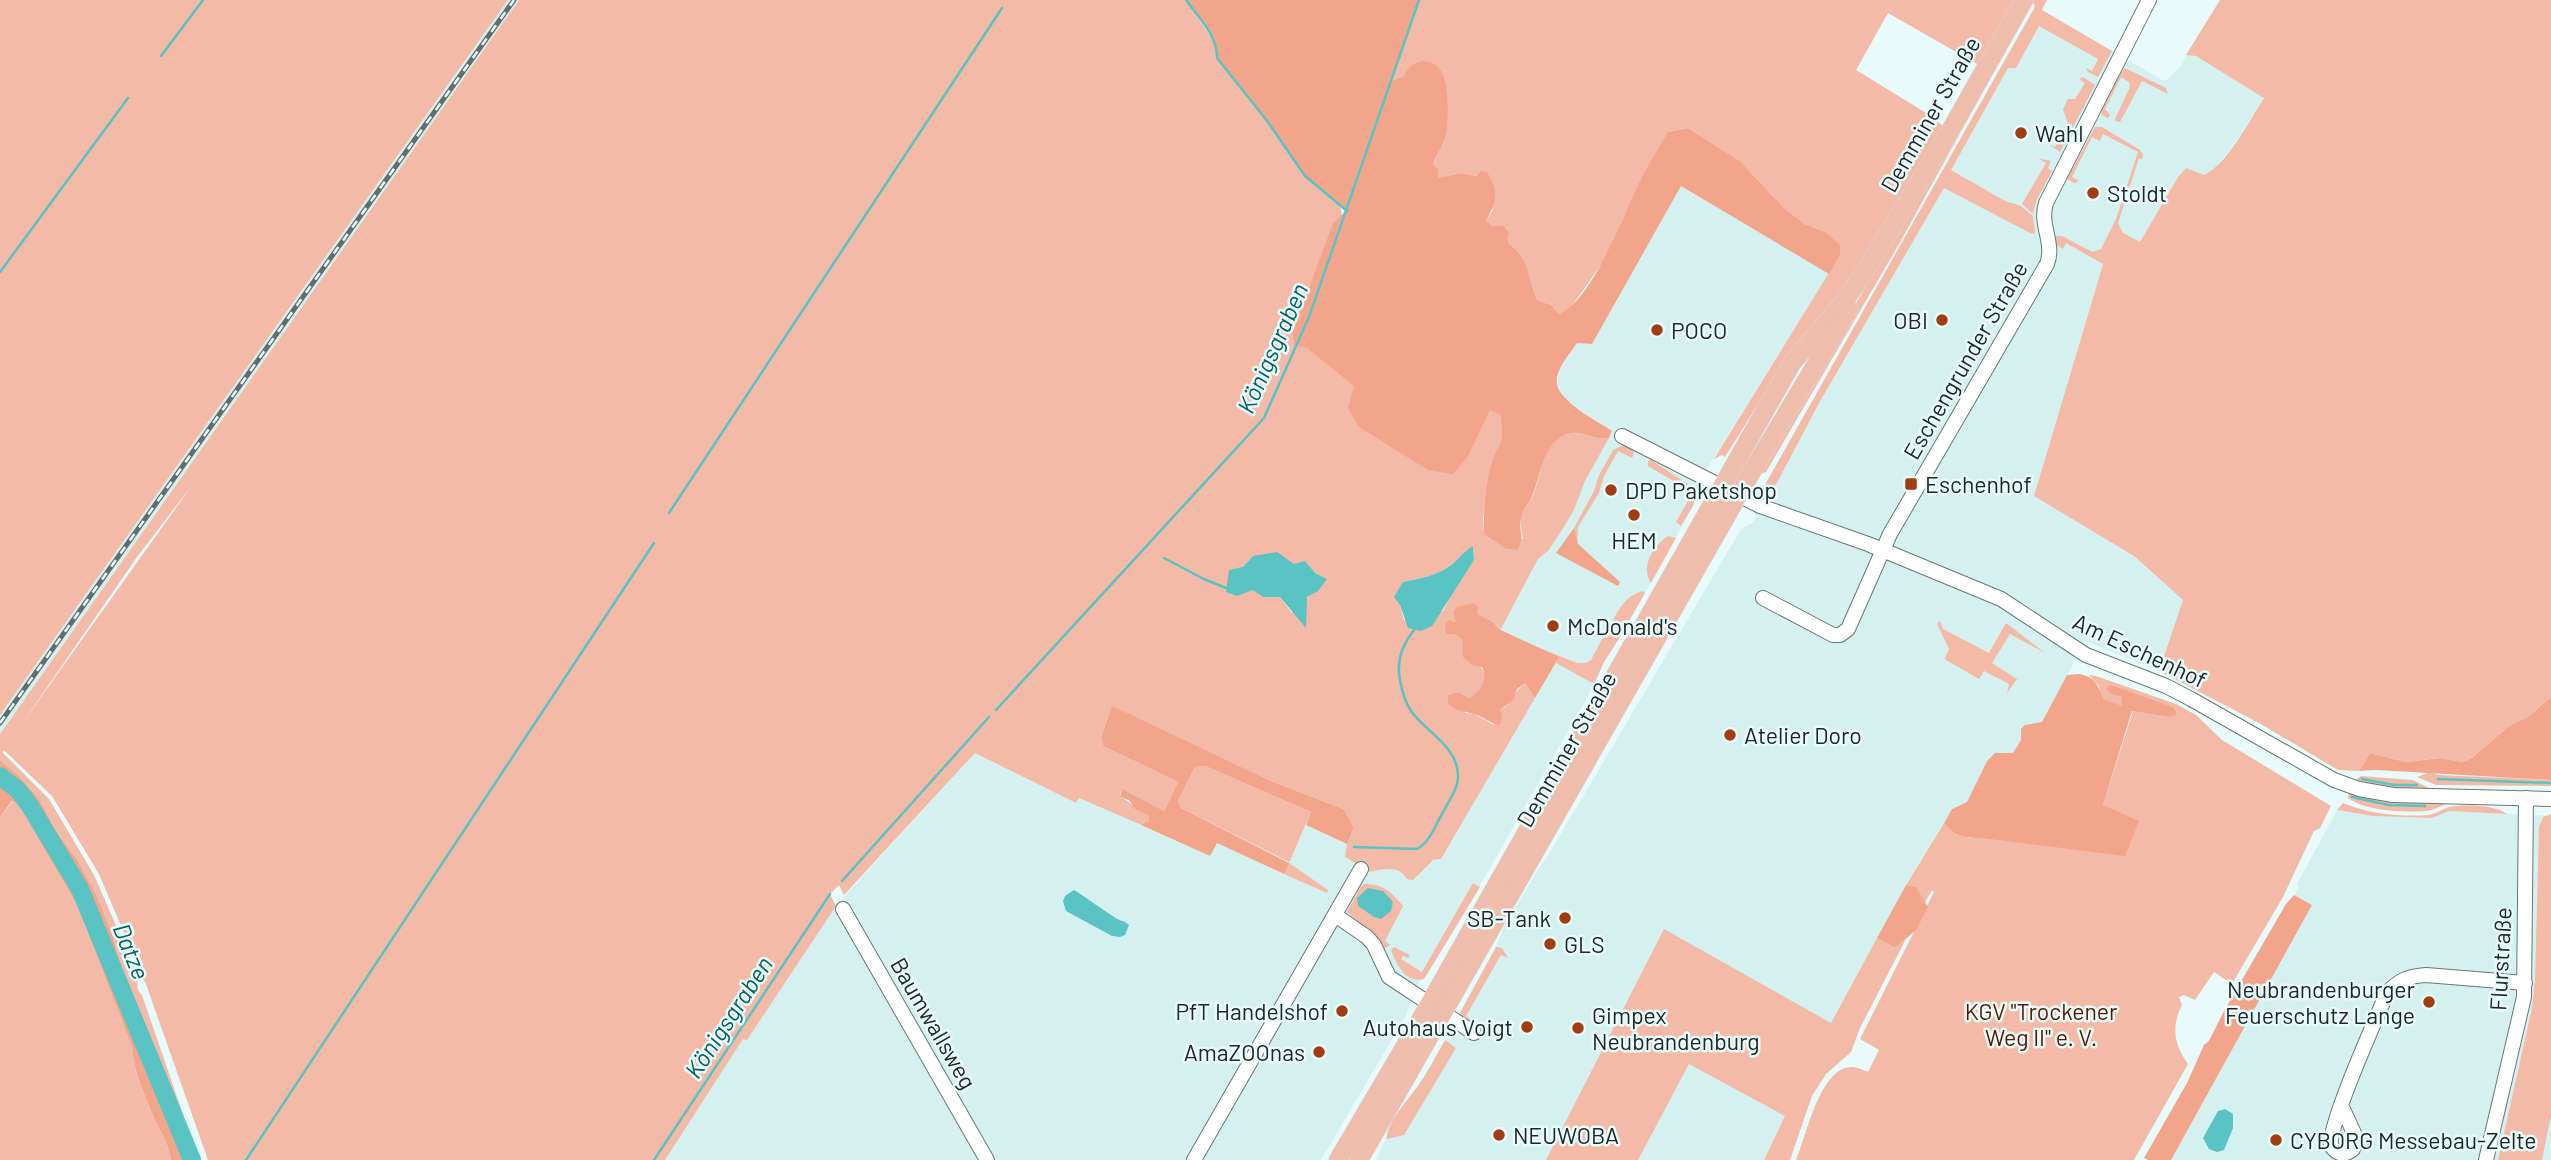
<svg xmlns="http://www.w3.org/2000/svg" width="2551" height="1160" viewBox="0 0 2551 1160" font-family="Barlow,sans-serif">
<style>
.built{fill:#d4f1f0}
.green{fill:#f3baa8;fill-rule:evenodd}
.forest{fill:#f2a58b}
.water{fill:#59c4c3}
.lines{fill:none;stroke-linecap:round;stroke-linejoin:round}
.stream{stroke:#59c4c3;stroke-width:2.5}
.river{stroke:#59c4c3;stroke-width:18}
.minor-casing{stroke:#677877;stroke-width:16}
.major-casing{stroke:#d7d8d8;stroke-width:19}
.minor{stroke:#fff;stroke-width:14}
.major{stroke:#efbdac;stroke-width:18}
.rail-casing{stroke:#626d6d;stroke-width:5}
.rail{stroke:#e8fbfa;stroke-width:2.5;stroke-dasharray:8;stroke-linecap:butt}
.poi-dot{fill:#a23c13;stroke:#e8fbfa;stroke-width:2.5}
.labels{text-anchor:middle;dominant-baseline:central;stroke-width:5;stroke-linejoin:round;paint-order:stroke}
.street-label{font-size:23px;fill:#202727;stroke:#e8fbfa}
.poi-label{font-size:23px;fill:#202727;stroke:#e8fbfa;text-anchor:start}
.park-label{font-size:23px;fill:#591700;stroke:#e8fbfa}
.water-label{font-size:24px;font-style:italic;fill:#006261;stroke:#e8fbfa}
</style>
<rect width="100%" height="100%" fill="#e8fbfa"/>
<g class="built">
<path d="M508,0H519L0,734V715Z"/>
<path d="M2035,6L2162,80H2167L2181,66L2186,55L2196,56L2264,97L2239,137L2213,171L2204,175L2196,174L2178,177L2140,242L2103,263L2034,496L2134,556L2183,600L2159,671L2085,641L2042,722L2021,729V740L2013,753H1995L1987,761L1967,802L1952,809L1909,879L1831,1023L1764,1160H1376L1396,1116L1420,1083L1460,1017L1463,1006L1496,947L1503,928L1540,866L1546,859L1737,536L1742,528L1753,522L1766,483Z"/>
<path d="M1681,185L1829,274L1695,488L1694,504L1627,626L1604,662L1587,698L1458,924L1427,974L1420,981L1405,1017L1321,1160H665L743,1038L747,1040L834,908L975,753L1076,803L1079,798L1210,856L1216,842L1283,874L1306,825L1347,844L1345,857L1370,872L1441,859L1558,658L1501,629L1538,559L1549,550L1574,510L1585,481L1612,432L1564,398L1557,383L1560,370L1577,343L1592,344Z"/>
<path d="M2337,810L2373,816L2431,818L2449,811L2551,816V1160H2171L2312,905L2294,895L2299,888L2297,884Z"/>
</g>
<g class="green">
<path d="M0,0H508L0,715Z"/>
<path d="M519,0H1186L1305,176L1340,205L1342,215L1333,224L1292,333L1294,344L1307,348L1469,455L1490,409L1500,415L1504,440L1492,463L1483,519L1484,534L1523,539C1522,533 1520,524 1521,518C1523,509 1531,501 1534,493C1541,474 1543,442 1567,434C1582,429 1595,442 1609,438L1585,481L1574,510L1562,530L1549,550L1538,559L1501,629L1493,622L1476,614L1474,603C1458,608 1456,619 1455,634L1462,640V646C1479,664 1500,681 1469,698L1462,693L1465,713L1474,714L1494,725L1500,710C1512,704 1514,691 1525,683L1535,698L1441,859L1433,860L1413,880L1407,879C1399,865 1383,869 1370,872L1345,857L1347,844L1354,828L1344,809L1271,781L1112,707L1101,738L1103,746L1178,782L1164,811L1121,790L1120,797C1131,802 1137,810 1149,816L1148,823L1141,825L1079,798L1076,803L975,753L844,895L839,885L830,894L836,906L747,1040L743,1039L665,1160H208L147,987L99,874L52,796L4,750L2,752L49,799L94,875L138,976C138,984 135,988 142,995L186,1123L201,1160H195L151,1042L128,990L112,934L97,896L78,861L54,828L40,800L18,775L0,762V734ZM193,484L21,725L137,557ZM1473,547L1474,560L1455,587L1443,611L1404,620L1400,605L1403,582C1418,579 1439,575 1451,565C1459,559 1463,552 1473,547ZM1253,556L1294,564L1305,562L1315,573L1326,579L1292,613L1280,597H1263L1253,589L1237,596L1243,567Z"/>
<path d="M1419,0H2016L1979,65L1888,13L1856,70L1931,116L1944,127L1865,264L1787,358L1725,457L1722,455L1714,459L1840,255L1825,232L1805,224L1784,208L1740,161L1688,128L1669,132L1643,176L1605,259L1569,310L1559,314L1551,305L1537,300C1527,276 1531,259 1508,243L1509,232L1503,225L1493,226L1486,221L1493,210L1478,176L1461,173L1438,178L1433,164L1444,142L1447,125L1446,82L1404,76L1391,81Z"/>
<path d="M2032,0H2047L2042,10L2112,51L2098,77L2088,72L2086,68L2092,71L2098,59L2039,26L2016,68H2008L1951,170L2005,201L2021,206L2033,216L2035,233L2032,234L1944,188L1819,403L1772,492L1766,489V483L2035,7Z"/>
<path d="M2220,0H2551V697L2529,716L2509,726L2472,758L2462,762L2440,758L2406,762L2370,753L2359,771L2338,770L2259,723L2159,671L2183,600L2134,556L2034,496L2103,264L2066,243L2063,249L2057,245L2054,236H2062L2092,252L2101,249L2116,219L2138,152L2103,134L2100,141L2092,137L2072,177L2079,181L2074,183L2067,179L2095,127H2102L2140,150L2143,155L2142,159L2139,158L2118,223L2123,233L2140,242L2178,177L2186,168L2204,175C2227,165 2250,119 2264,98L2196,56L2186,55Z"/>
<path d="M2022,12L2024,17L1899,244L1766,472L1758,475Z"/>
<path d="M2125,68L2166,88L2168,94L2142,81L2120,122L2115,121V119L2130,87L2129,82L2121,77L2105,109L2110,115L2108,118L2102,115L2101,112L2122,71Z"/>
<path d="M2083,77L2095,85L2060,152L2047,143L2055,147L2068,124L2063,109L2068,99H2075L2085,83L2079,79Z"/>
<path d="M2038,158L2051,161L2048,168L2052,171L2036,201L2033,214L2022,204L2046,163Z"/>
<path d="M1623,445L1633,450L1634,453L1632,458L1618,451L1604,476L1599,493L1578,527L1577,544L1574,528L1594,491L1599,475L1613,450Z"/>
<path d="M1651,460L1694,488V504L1681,526L1676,522L1689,499L1688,493L1682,486L1648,466V461Z"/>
<path d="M1668,536L1676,538L1651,583C1640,567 1653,546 1668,536Z"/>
<path d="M1643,591L1645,593L1629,621L1609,630C1614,615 1626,594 1643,591Z"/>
<path d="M1940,621L1943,629L1989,653L2006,623L2045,653L2010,634L1992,663L2017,679L2007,693L2009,684L1984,671L1979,679L1946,660L1945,658L1949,649L1937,624Z"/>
<path d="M1627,626L1604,662L1594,684L1556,663L1558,658L1537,647L1577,663H1586L1591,660L1602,639Z"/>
<path d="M2089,675L2096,676L2176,704L2196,715L2222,740L2331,806L2320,828L2314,831L2283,897L2232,984L2214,972L2195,1000L2184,995L2179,997L2182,1005C2171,1026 2174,1045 2188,1064L2134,1160H1796C1806,1138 1820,1066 1852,1067C1857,1067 1863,1070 1868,1072L1879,1050L1860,1039L1934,892L1932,890L1925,903L1916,887L1906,885L1944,823C1955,837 1964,838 1982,838L2103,805L2133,711L2170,717L2177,713L2175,708L2111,694L2122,697L2124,702L2122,707L2102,699L2099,686Z"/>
<path d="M1205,766L1311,812L1289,863L1328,890L1327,893L1284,874L1289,862L1181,808L1178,801L1195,767Z"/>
<path d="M2430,772L2438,775L2551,780V786L2436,785L2417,777Z"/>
<path d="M2361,776L2413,780L2433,790H2392L2353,782Z"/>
<path d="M2349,791L2453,801C2444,804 2436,810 2426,811C2406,813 2365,811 2348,798Z"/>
<path d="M13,801L19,803L40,834L39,840L77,905L132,1047C133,1068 143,1094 152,1113C159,1129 168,1142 171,1160H0V817Z"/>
<path d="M2343,803C2369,814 2400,817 2428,815C2436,814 2442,809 2449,807C2462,804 2497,805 2507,814L2449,811L2432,818L2373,816L2337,810Z"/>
<path d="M2551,814V1115L2542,1160H2498L2532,1008L2535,980L2539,827L2543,817Z"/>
<path d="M1473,883L1480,887L1424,979C1406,984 1396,964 1391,950L1394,947L1410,955L1408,958L1403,956L1401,959L1422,972Z"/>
<path d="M1365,884C1382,883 1393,893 1403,906L1385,941L1390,945L1382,950L1364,927L1347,912L1361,886Z"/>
<path d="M1664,929L1831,1023L1877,938L1895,948L1906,939L1860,1028L1851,1052L1826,1074L1812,1096L1790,1160H1764L1785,1116L1689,1064L1638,1160H1546Z"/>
<path d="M1496,947L1502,948L1508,958L1501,955L1466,1016L1472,1021L1468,1022L1459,1015Z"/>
<path d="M1445,1040L1456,1048L1404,1135L1387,1139C1385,1123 1411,1097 1420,1083C1429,1070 1437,1054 1445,1040Z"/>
</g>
<g class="forest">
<path d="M1186,0H1419L1391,81L1404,76C1415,52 1442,59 1446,84C1448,100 1449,123 1445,139C1442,148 1436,156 1433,164L1438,170V178L1461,173L1477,176L1481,171L1487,172C1499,192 1497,200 1486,221L1493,226L1503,225L1509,232L1508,243C1531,259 1527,276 1537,300L1551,305L1559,314C1593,301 1626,208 1643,175C1651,160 1660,146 1668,132L1688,128L1740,161L1784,208L1805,224L1825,232L1840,245V255L1829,274L1681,186L1592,344L1577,343C1570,354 1555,370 1557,384C1560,402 1597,421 1612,431L1609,438C1595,442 1582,429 1567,434C1543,443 1541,474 1533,494C1530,502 1522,510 1521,519C1518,533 1526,535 1517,550L1505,548L1484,534C1483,514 1486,481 1492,462C1501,437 1505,446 1500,415L1490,410L1469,455L1453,474L1428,470L1359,427L1348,408L1354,386L1307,348L1294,345L1292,333L1333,223L1346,211L1305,176L1268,122L1217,58C1218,36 1198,17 1186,0Z"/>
<path d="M1574,528L1578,544L1620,582L1618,586L1556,553Z"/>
<path d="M1474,603L1478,607L1477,614L1493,622L1501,630L1559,657L1535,698L1525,683L1517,689L1514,699L1500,710L1502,716L1500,725C1490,724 1483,716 1473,714C1462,710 1456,712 1448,703V696C1456,691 1461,692 1469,698C1481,691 1488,681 1482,667L1472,665L1463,657L1462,640L1455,634H1446L1445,624L1449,620L1456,623L1453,612L1457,607Z"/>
<path d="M2080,674C2095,677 2099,686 2103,699L2122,706V697L2111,694L2106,688L2111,685L2175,708L2177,714L2170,717L2132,711L2103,805L2139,821L2125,856L1982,838C1964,838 1955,837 1944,823L1952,809L1967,802L1987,761L1995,753H2013L2021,740V729L2025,725L2042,722L2067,675Z"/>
<path d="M2551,697V780L2376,770L2359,771L2370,753L2406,762L2440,758L2462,762L2472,758L2509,726L2529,716Z"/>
<path d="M1112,706L1271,781L1344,809L1354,828L1347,844L1306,825L1311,812L1205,766L1195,767L1178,801L1181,808L1289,863L1284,874L1217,843L1210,856L1141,825L1148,822L1149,816L1135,809L1129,800L1120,797L1122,789L1164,811L1178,782L1103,746L1101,738Z"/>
<path d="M0,761L18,775L40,800L54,828L78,861L97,896L112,934L128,990L151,1042L195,1160H171C168,1142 159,1129 152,1113C143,1093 133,1068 132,1047L77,905L39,840L40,834L19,803L12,801L0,817Z"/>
<path d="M1906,885L1916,887L1928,907L1916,930L1895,948L1877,938Z"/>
<path d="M2294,895L2312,905L2171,1160H2148L2144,1158L2187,1083L2204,1045L2209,1041L2225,1009L2286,904Z"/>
</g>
<g class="water">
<path d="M1473,546L1474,560L1432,626L1421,631L1408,628L1400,605L1394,597L1403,582C1418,579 1439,575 1451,565C1459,559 1463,552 1473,546Z"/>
<path d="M1277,552L1294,564L1305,561L1315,573L1327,579L1318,591L1307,597L1306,628L1280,597H1263L1253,590L1237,596L1226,592L1229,570L1243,567L1253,556Z"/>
<path d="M1368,888L1383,891L1393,902L1391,911L1381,919L1374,917L1358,906L1357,898Z"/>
<path d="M1074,890C1087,898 1100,908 1114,917C1119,921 1124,920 1129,925L1125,935L1120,937L1112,936L1066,911L1063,901L1065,896Z"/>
<path d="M2225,1109L2233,1114V1128L2224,1150L2217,1152L2209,1149L2203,1138L2218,1111Z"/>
</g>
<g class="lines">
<g class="stream">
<path d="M1186,0C1198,17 1218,36 1217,58L1268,122L1305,176L1347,211"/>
<path d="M161,56L203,0"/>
<path d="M0,272L128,98"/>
<path d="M669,513L1002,8"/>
<path d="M1164,558L1204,579L1226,588"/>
<path d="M996,710L1264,418L1309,317L1419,0"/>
<path d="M2362,779L2394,785H2417"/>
<path d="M2438,779L2551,783"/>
<path d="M2352,797L2389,805L2425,806"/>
<path d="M1354,847L1417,849C1430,842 1435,826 1442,814C1448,802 1459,788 1458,775C1458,747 1425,731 1411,711C1405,702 1402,691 1400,680C1396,661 1402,645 1414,630"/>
<path d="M842,881L989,717"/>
<path d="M246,1160L654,543"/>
<path d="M654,1160L830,894"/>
</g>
<path class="river" d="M0,776L18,790L30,806L80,889L192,1160"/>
<defs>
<g id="minor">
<path d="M1622,436L1760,506L1868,544L2001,599L2086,655L2166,686L2191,699L2334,780L2359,789L2393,795L2551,799"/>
<path d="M1763,598L1833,635H1840L1848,629L1890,534L2047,264C2055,243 2039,225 2046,203L2149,0"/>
<path d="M843,909L987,1160"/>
<path d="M1335,915L1367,937L1374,945L1389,977L1474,1033"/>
<path d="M2341,1105L2354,1133L2353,1149C2345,1156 2338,1155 2331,1146C2328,1125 2376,1019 2387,993C2399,980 2409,976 2426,975L2525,983"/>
<path d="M1194,1160L1361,869"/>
<path d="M2486,1160L2524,997L2526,798"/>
</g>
<g id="major">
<path d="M1338,1160L1418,1024L1792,363L1844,302L1869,265L1949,133L2024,0"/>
<path d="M1359,1160L1751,473L1849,309"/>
</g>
</defs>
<use href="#minor" class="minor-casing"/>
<use href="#major" class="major-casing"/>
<use href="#minor" class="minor"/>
<use href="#major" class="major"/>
<defs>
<path id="rail" d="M0,723L514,0"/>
</defs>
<use href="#rail" class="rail-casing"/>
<use href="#rail" class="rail"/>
</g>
<g class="poi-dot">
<circle cx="2021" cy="133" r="7"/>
<circle cx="2093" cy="193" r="7"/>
<circle cx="1942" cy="320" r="7"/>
<circle cx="1657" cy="330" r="7"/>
<rect x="1904" y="477" width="14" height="14" rx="3.5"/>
<circle cx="1611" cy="490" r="7"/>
<circle cx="1634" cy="515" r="7"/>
<circle cx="1553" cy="626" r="7"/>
<circle cx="1730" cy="735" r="7"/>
<circle cx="1565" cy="918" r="7"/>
<circle cx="1550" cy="944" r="7"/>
<circle cx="2429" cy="1002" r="7"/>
<circle cx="1342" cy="1011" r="7"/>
<circle cx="1527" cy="1027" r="7"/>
<circle cx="1578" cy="1028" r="7"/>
<circle cx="1319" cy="1052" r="7"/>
<circle cx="1499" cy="1135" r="7"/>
<circle cx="2276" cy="1140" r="7"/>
</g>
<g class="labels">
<g class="street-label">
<text transform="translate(1930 114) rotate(-60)">Demminer Straße</text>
<text transform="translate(1965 360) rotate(-60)">Eschengrunder Straße</text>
<text transform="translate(2140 650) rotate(25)">Am Eschenhof</text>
<text transform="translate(1566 749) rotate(-60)">Demminer Straße</text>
<text transform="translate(2500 959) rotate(-87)">Flurstraße</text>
<text transform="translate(934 1023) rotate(60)">Baumwallsweg</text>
</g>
<g class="poi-label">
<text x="2035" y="133">Wahl</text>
<text x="2107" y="193">Stoldt</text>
<text x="1928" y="320" text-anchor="end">OBI</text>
<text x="1671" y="330">POCO</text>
<text x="1925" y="484">Eschenhof</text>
<text x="1625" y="490">DPD Paketshop</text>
<text x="1634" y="540" text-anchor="middle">HEM</text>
<text x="1567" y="626">McDonald's</text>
<text x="1744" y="735">Atelier Doro</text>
<text x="1551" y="918" text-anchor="end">SB-Tank</text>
<text x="1564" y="944">GLS</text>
<text x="2415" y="989" text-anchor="end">Neubrandenburger<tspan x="2415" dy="26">Feuerschutz Lange</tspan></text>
<text x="1328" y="1011" text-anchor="end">PfT Handelshof</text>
<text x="1592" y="1015">Gimpex<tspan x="1592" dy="26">Neubrandenburg</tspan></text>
<text x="1513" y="1027" text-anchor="end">Autohaus Voigt</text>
<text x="1305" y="1052" text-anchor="end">AmaZOOnas</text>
<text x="1513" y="1135">NEUWOBA</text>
<text x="2290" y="1140">CYBORG Messebau-Zelte</text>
</g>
<g class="park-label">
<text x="2041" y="1011">KGV "Trockener<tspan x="2041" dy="26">Weg II" e. V.</tspan></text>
</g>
<g class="water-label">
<text transform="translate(1272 348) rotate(-66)">Königsgraben</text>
<text transform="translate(132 951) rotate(68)">Datze</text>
<text transform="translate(728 1017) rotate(-57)">Königsgraben</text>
</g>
</g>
</svg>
